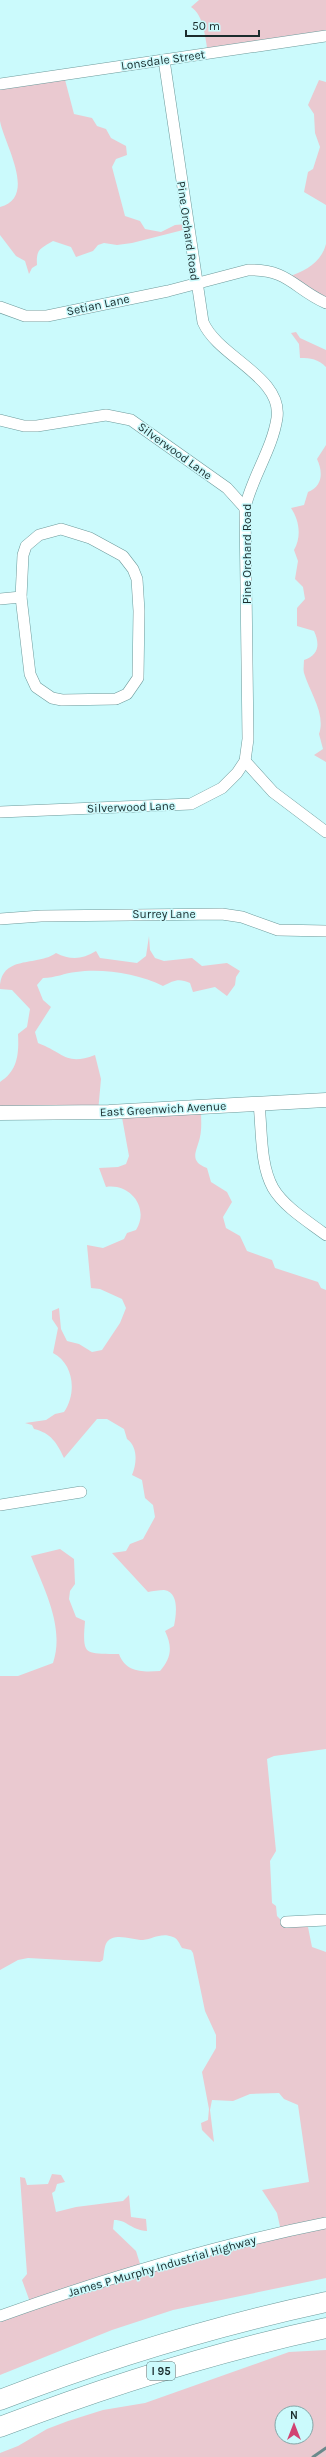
<svg xmlns="http://www.w3.org/2000/svg" width="326" height="2457" viewBox="0 0 326 2457" font-family="Karla,sans-serif">
<style>
.green{fill:#eac9d0;fill-rule:evenodd}
.lines{fill:none;stroke-linecap:round;stroke-linejoin:round}
.stream{stroke:#6a8a8c;stroke-width:3}
.minor-casing{stroke:#6d9a9b;stroke-width:12}
.tertiary-casing{stroke:#6d9a9b;stroke-width:15}
.motorway-casing{stroke:#6d9a9b;stroke-width:21}
.minor{stroke:#fff;stroke-width:11}
.tertiary{stroke:#fff;stroke-width:14}
.motorway{stroke:#fff;stroke-width:20}
.labels{text-anchor:middle;dominant-baseline:central;stroke-width:3;stroke-linejoin:round;paint-order:stroke}
.shield{fill:#cbfafc;stroke:#4f6a6b;stroke-width:1}
.shield-label{font-size:11px;font-weight:bold;fill:#1a2c2d}
.street-label{font-size:12px;fill:#1a2c2d;stroke:#cbfafc}
</style>
<rect width="100%" height="100%" fill="#cbfafc"/>
<g class="green">
<path d="M199,0H326V35L208,52C205,38 204,15 191,7Z"/>
<path d="M64,76L74,114L92,118L97,126L106,129L111,138L126,146L127,155L116,159L112,167L125,216L140,221L145,229L161,232L175,225L187,224V229L132,243L117,245L104,243L98,245L93,251L76,257L71,247L53,241C40,249 36,249 37,265L32,268L29,274L25,261L16,256L0,235V207C38,197 4,144 0,121C0,109 0,96 0,84Z"/>
<path d="M319,80L326,82V205L304,192L308,172L313,169L320,147L315,133L314,114L308,105Z"/>
<path d="M326,244V303L288,277C305,271 321,263 326,244Z"/>
<path d="M296,332L300,338L326,350V367C318,359 311,358 300,358L299,344L291,333Z"/>
<path d="M326,445V762L314,755L323,749L319,734C326,714 310,693 304,673C303,669 304,664 304,660C319,655 320,644 314,631L297,626V608L305,599L303,587L295,579L298,561L294,550C302,536 299,520 291,508L304,505L308,492C323,486 323,472 317,459Z"/>
<path d="M149,936L150,950L155,958L164,961L192,958L202,966L227,963L240,971L236,977L235,985L227,996L215,987L193,992L190,983C179,978 174,980 163,986C139,974 103,968 76,972C65,973 55,978 43,978L37,985L43,1000L51,1007L35,1032L38,1043C64,1053 66,1066 95,1055L101,1079L98,1112H0V1082C18,1071 19,1053 18,1034L27,1027L30,1009L12,990L0,989C0,954 37,967 56,953C70,960 82,960 96,951L100,958L137,963L146,956Z"/>
<path d="M201,1110C201,1119 202,1128 200,1137C197,1151 188,1161 207,1168L211,1182L227,1192L232,1202L223,1217L226,1228L240,1236L247,1251L272,1260L275,1268L318,1282L321,1288L326,1290V1749L274,1756L267,1759L276,1851L270,1861L272,1903L276,1906L277,1916C289,1929 291,1927 308,1927L312,1947L326,1952V2278L173,2310L112,2330L0,2375V2315L30,2302L22,2280L27,2274L20,2177L25,2178L27,2185L48,2184L52,2174L61,2175L65,2182L57,2184L55,2191L52,2193L56,2212L76,2207L123,2201L129,2195L131,2217L146,2219L147,2231C130,2230 128,2220 114,2220L113,2229L136,2251L141,2267L281,2231L277,2213L262,2190L309,2182L298,2105L284,2099L279,2093L250,2094L233,2101L212,2100L210,2110L214,2142L202,2130L201,2123L208,2120L209,2109L202,2072L216,2048V2035L205,2011L193,1953L191,1950L182,1948C179,1943 178,1939 173,1937C161,1932 153,1939 143,1940C132,1940 115,1932 107,1942C104,1946 104,1955 103,1960L100,1962L28,1958L18,1960L0,1970V1676H18L53,1663C65,1627 44,1589 31,1556L60,1549L74,1559L75,1584L70,1591L69,1599L76,1617L85,1621C82,1657 85,1653 119,1654C126,1673 143,1672 160,1671C171,1658 173,1648 165,1631L174,1626C176,1616 180,1592 164,1590C159,1590 153,1591 148,1592L112,1553L126,1551L130,1544L143,1539L155,1517L153,1505L145,1498L142,1480L132,1475C137,1463 138,1447 127,1439L124,1429L107,1419H97L64,1458C57,1443 51,1433 34,1429L32,1425L25,1423L46,1420L55,1414L64,1412C77,1393 74,1364 53,1353L58,1328L52,1319V1311L59,1308L61,1329L67,1341L79,1344L92,1352L102,1350L120,1323L126,1308L122,1299L100,1289L91,1288L87,1245L103,1248L124,1239L127,1233L136,1230C150,1208 130,1183 106,1187L99,1168L118,1167L126,1164L129,1156L121,1112Z"/>
<path d="M326,2350V2457H0V2453L18,2446L47,2429L68,2421L103,2410L145,2403L289,2352ZM282,2413H306V2437H282Z"/>
</g>
<g class="lines">
<path class="stream" d="M313,2457L326,2448"/>
<defs>
<g id="minor">
<path d="M0,84L326,36"/>
<path d="M0,307L25,316H47L168,291L248,270C289,269 294,289 326,303"/>
<path d="M0,420L24,426H37L106,415L131,420L227,488L245,508"/>
<path d="M61,529L90,538L123,556L133,569L137,579L139,611L138,678L127,694L116,699L62,700L52,698L36,687L30,674L21,597L23,555L26,546L39,535Z"/>
<path d="M0,599L21,597"/>
<path d="M245,761L273,792L326,832"/>
<path d="M0,812L191,804L222,788L237,773L245,761L248,739L245,508C252,477 272,450 277,418C283,377 218,357 203,322L164,60"/>
<path d="M0,919L41,916L222,914L242,917L278,930L326,931"/>
<path d="M259,1104C262,1131 260,1165 273,1188C284,1207 309,1222 326,1235"/>
<path d="M0,1505L81,1492"/>
<path d="M286,1922L326,1920"/>
<path d="M0,2316C107,2278 215,2245 326,2223"/>
</g>
<path id="tertiary" d="M0,1113L109,1112L326,1100"/>
<g id="motorway">
<path d="M0,2400C106,2359 215,2326 326,2302"/>
<path d="M0,2427C107,2386 215,2352 326,2328"/>
</g>
</defs>
<use href="#minor" class="minor-casing"/>
<use href="#tertiary" class="tertiary-casing"/>
<use href="#motorway" class="motorway-casing"/>
<use href="#minor" class="minor"/>
<use href="#tertiary" class="tertiary"/>
<use href="#motorway" class="motorway"/>
</g>
<g class="labels">
<rect class="shield" x="147" y="2362" width="28" height="18" rx="3"/>
<g class="shield-label">
<text x="161" y="2371">I 95</text>
</g>
<g class="street-label">
<text transform="translate(163 60) rotate(-8)">Lonsdale Street</text>
<text transform="translate(188 231) rotate(82)">Pine Orchard Road</text>
<text transform="translate(98 305) rotate(-12)">Setian Lane</text>
<text transform="translate(175 451) rotate(36)">Silverwood Lane</text>
<text transform="translate(247 554) rotate(-90)">Pine Orchard Road</text>
<text transform="translate(131 807) rotate(-2)">Silverwood Lane</text>
<text x="164" y="914">Surrey Lane</text>
<text transform="translate(163 1109) rotate(-3)">East Greenwich Avenue</text>
<text transform="translate(162 2266) rotate(-16)">James P Murphy Industrial Highway</text>
</g>
</g>
<g transform="translate(294 2425)"><circle r="19" fill="#cbfafc" stroke="#84a8a9"/>
<path d="M0-3L7 15L0 10L-7 15Z" fill="#d14473"/>
<text y="-6" font-size="11" font-weight="bold" text-anchor="middle" fill="#1a2c2d">N</text>
</g>
<path d="M186 30v6h73v-6" fill="none" stroke="#1a2c2d" stroke-width="2"/>
<text x="192" y="30" font-size="12" fill="#1a2c2d" stroke="#cbfafc" stroke-width="3" paint-order="stroke">50 m</text>
</svg>
